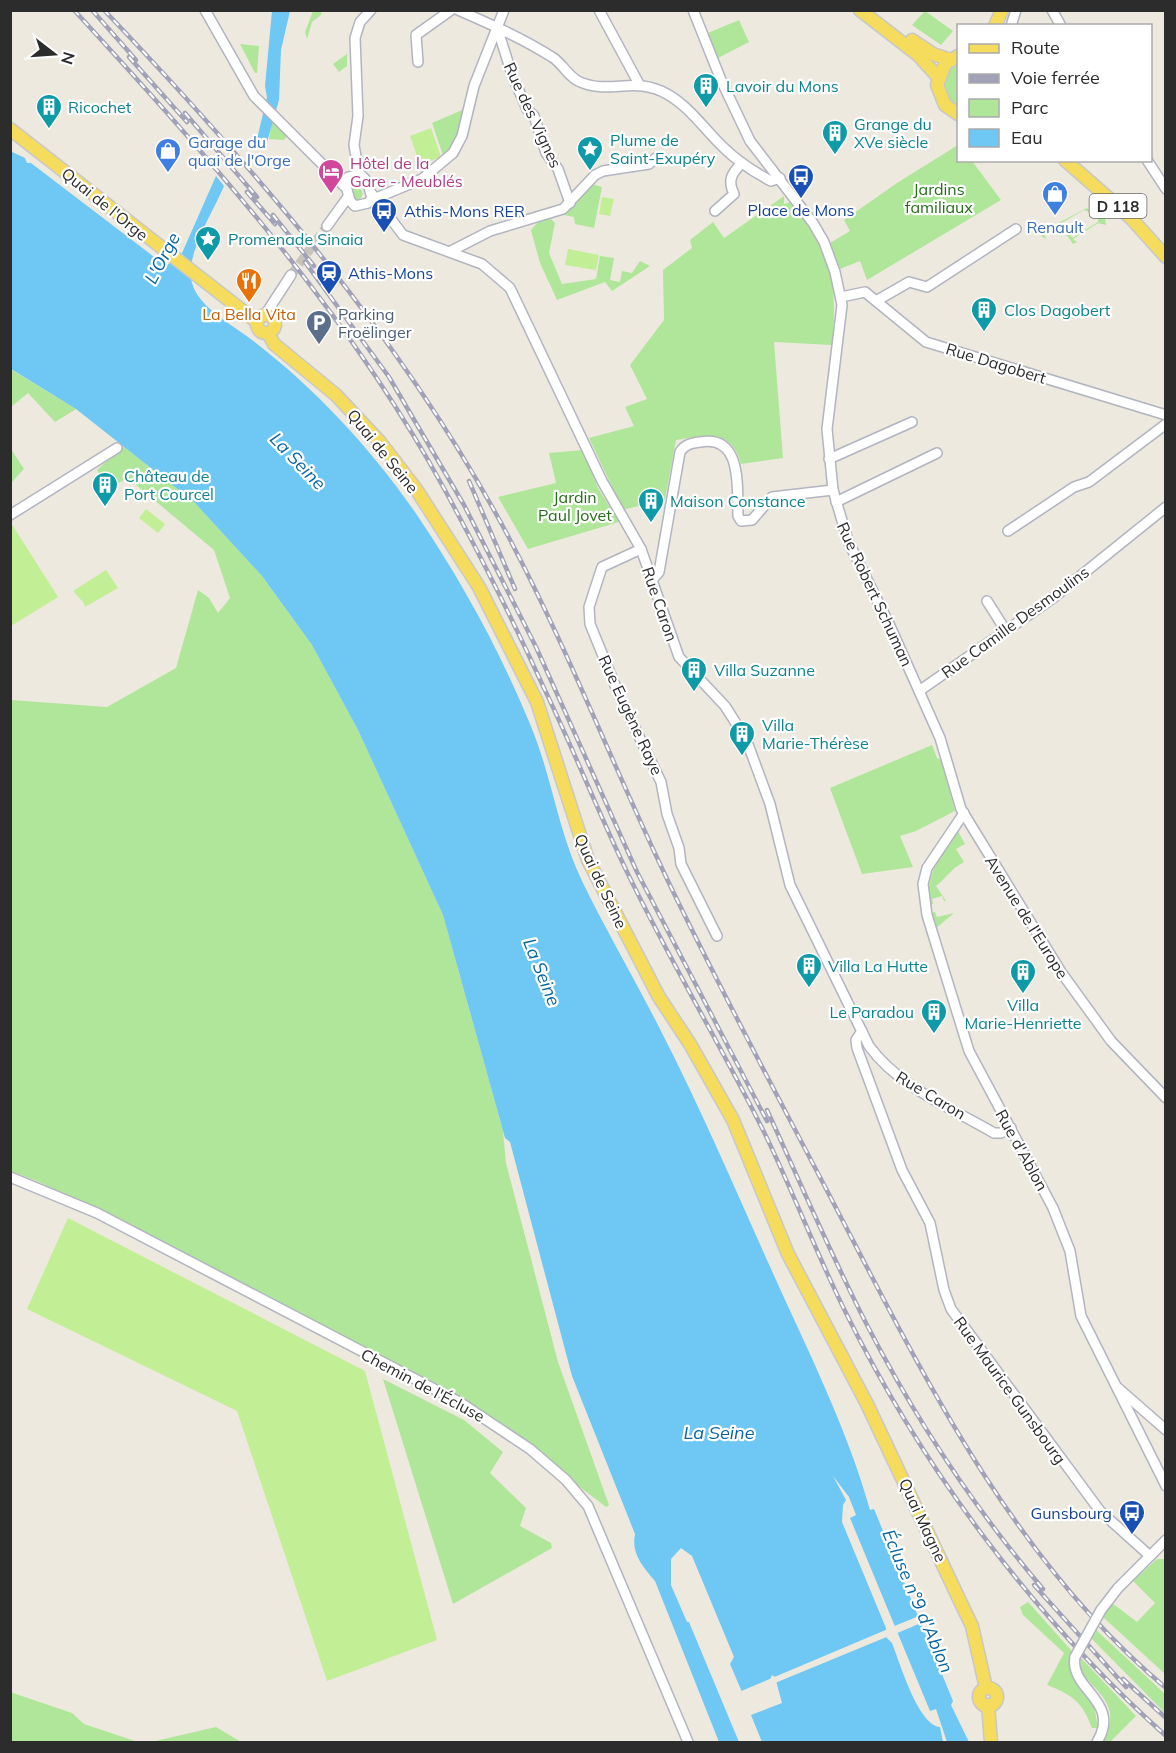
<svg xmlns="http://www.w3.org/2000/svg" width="1176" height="1753" viewBox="0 0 1176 1753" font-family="Mulish,sans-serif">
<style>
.green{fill:#afe699}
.pitch{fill:#c2ee95}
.water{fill:#6ec8f3}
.pier{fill:#eee9df}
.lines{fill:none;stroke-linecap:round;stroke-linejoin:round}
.minor-tunnel{stroke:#c7c3bb;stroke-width:9;stroke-dasharray:9 4.5;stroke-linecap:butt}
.minor-casing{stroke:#b2b4c0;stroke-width:12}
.major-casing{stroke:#c8c8c8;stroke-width:15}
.minor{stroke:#fff;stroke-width:9}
.major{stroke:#f6dc5c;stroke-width:12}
.rail-casing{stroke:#a1a2b7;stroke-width:4.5}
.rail{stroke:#fff;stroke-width:2;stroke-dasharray:7;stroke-linecap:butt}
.minor-bridge-casing{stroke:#b2b4c0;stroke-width:12;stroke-linecap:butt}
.minor-bridge{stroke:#fff;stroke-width:9}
.labels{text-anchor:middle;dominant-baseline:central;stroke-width:4.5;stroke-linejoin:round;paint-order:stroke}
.shield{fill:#fff;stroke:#6b6b6b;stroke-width:1.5}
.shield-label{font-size:15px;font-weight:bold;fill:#2c2c2c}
.culture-label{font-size:16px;fill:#0d838f;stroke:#fff;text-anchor:start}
.street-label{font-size:16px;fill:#2c2c2c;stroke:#fff}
.shop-label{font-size:16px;fill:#366cbe;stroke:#fff;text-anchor:start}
.hotel-label{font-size:16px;fill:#b23c85;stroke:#fff;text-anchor:start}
.park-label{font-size:16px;fill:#246e18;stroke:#fff}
.transit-label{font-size:16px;fill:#164399;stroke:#fff;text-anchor:start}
.food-label{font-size:16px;fill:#c56008;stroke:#fff}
.service-label{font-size:16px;fill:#4e5e75;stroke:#fff;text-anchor:start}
.water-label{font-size:18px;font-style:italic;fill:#0865a4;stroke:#fff}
</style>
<rect width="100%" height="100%" fill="#eee9df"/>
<g class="green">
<path d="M313,11H320L322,14L312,22L307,39L305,32Z"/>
<path d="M925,11L953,31L941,45L912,25Z"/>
<path d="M739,20L749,42L718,58L708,33Z"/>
<path d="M240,44L259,46L257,73H255Z"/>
<path d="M347,54V66L339,72L333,64Z"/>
<path d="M958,63V106C939,96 941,74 958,63Z"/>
<path d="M467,108L457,141L444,158L432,123Z"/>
<path d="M272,122L287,136L284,140L269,139Z"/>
<path d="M958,145V160L972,161L1001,200L867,280L860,261L840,269L830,243L850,231L844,220L897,183Z"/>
<path d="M356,179L363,194L359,201L354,200L348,185L350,180Z"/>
<path d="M592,184L602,187L594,228L575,224L574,217L564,215Z"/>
<path d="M784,196V204L791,202C832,245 838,288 832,345L774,342L783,458L741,464C732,428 705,435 676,440L665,499L623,510L589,438L634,426L625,407L647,399L630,365L664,320L663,270L692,248L690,240L713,222L724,238Z"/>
<path d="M1087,208L1092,213L1084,210L1044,233L1046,239L1041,236L1043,231Z"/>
<path d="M1099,214L1105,217L1106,225L1098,223L1073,239L1077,242L1073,244L1066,234L1070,231L1072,238L1098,222Z"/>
<path d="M550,218L555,223L549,253L562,284L596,279L600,256L614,258L610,280L620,282L622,271L632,273L640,261L650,266L612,291L605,282L557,300L540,263L531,230L538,222Z"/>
<path d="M10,369L76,409L55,422L28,393L11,407Z"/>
<path d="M123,446L194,502L262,576L312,645L358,730L443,915L503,1131L506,1163L558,1362L609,1505L606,1507L504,1429L202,1265L39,1182L11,1171V700L107,707L176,668L198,590L209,598L218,613L230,598L214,550L129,479L108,486L97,470Z"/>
<path d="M11,449L24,469L11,483H10Z"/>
<path d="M583,450L598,488L619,522L528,549L498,497L556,483L549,453Z"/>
<path d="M932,745L937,758L941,760L955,811L916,831L900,836L913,867L862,874L830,788Z"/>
<path d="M958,831L965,844L956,849L964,862C951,869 948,876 936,886L946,901H944L942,896L932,899L933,904L929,906C926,875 939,854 958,831Z"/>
<path d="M935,912L937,917L954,913L935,929L931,913Z"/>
<path d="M383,1379L464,1420L503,1452L490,1473L526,1508L520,1526L551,1543L552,1548L453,1604Z"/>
<path d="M1165,1550V1674L1103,1617L1112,1603L1137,1622L1155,1603L1133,1581L1157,1559H1164Z"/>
<path d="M1028,1602L1071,1650V1675L1094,1705L1098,1728H1092C1082,1701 1072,1695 1047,1685L1064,1653L1023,1615L1020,1607Z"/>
<path d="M1094,1628L1165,1694V1713L1089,1636Z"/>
<path d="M1080,1657L1136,1716L1110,1742H1101C1123,1711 1102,1695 1081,1673Z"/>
<path d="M10,1692L72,1713L84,1724L138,1742H11Z"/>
<path d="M216,1727L241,1742H151Z"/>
</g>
<g class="pitch">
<path d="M431,128L441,157L420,165L410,136Z"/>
<path d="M602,197L614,199L610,216L599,214Z"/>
<path d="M568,249L599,255L596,270L565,265Z"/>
<path d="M146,509L165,524L158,533L139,518Z"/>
<path d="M11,523L58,597L11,626L10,523Z"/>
<path d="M106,570L118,588L85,607L83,602L73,591Z"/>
<path d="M68,1218L365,1371L437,1640L327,1681L237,1411L27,1309Z"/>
</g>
<g class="water">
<path d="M272,11H290L281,50L279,100L265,149L257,139L267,97L265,86Z"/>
<path d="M10,151L25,158L27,163H31L166,266L182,253L216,176L224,186C214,210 187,253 191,278C194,304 229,323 248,337C313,386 371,448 417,515C461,580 500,651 530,724C552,776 558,832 583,883C608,934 637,983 662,1033C705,1117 742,1205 781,1291C814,1363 849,1435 870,1510L874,1509L953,1701L951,1705L969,1742H947L936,1709L930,1711L850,1518L856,1515L849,1497L833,1476L846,1500L843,1505L842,1522L886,1628V1637L892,1643C900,1663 918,1725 940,1727L943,1742H762L751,1715L782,1703L775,1677L772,1675L770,1680L742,1692L730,1664L734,1657L692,1556L681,1548L671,1559V1585L687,1622H689L739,1742H719L655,1581C642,1566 631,1553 635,1534L572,1376L510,1142L505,1138L443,915L358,730L312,645L262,576L194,502L76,409L11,369Z"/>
</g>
<g class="pier">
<path d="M919,1616L921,1623L895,1634L892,1627Z"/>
<path d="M888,1629L889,1636L775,1683L773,1680L743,1695L739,1692Z"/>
</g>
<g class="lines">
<path class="minor-tunnel" d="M291,275L327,226"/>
<defs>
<g id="minor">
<path d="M205,10L254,96L344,186"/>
<path d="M458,10C490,24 522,38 552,57C562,63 568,76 578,81C609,96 634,75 667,94C690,107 704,129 723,147C736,160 754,172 771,181L780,178"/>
<path d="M599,10L639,84"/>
<path d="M693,10L721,80L750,141L813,223L824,242L835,272L842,305L827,429L833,490L848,541L890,626L940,738L961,809L1061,972L1111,1041L1166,1098"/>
<path d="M1052,10L1061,26"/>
<path d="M1011,26L1016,10"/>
<path d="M497,27L512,75L527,109L534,116L546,153L558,169L570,203"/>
<path d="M418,62L416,35L451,10"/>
<path d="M1147,160L1166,189"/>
<path d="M359,174L354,145L358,116L355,38L360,22L371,10"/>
<path d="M360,174L367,181L372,198L368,203L355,206L350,201L345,182L348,177Z"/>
<path d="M372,194L403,235L482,264L510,288L602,481L641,549L679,657L725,706L746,739L770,804L790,885L869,1046C899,1087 951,1108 994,1133H1001L1011,1128"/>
<path d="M376,198L422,179L453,153L462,136L474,86L504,10"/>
<path d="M715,211L734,194C727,180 732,173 742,163"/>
<path d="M327,226L348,197"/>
<path d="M451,251L490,231L563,209L595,175L603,171L649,164L656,158"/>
<path d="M841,297L865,292L926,342L1166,415"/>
<path d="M876,301L909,282L927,287L1016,229"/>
<path d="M265,315L291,275"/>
<path d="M829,459L912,422"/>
<path d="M836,502L937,453"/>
<path d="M10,515L117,448"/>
<path d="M1008,531L1074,487L1089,482L1166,424"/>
<path d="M641,549L602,567L589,607L590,624L619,695L661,782L667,814L679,848L681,864L717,936"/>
<path d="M652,580L659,572L680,452C685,444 692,443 700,442C743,434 737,489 738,516L741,521L752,520L772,497L833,490"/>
<path d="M987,601L1006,631"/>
<path d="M919,691L1053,598L1166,507"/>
<path d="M964,813L927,868L923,884L927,915L969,1051L1053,1208L1070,1251L1081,1316L1166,1486"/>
<path d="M862,1031L856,1040L857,1048L902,1170L930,1223L944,1290L951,1309L1100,1511L1150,1556"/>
<path d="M10,1177L97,1213L461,1403L530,1449L566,1480L588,1506L688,1742"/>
<path d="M1118,1388L1166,1430"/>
<path d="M1101,1610L1118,1588L1166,1540"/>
<path d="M1075,1657C1069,1690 1122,1701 1097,1742"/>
</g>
<g id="major">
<path d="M860,10L918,55L938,77"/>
<path d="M995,26L1002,10"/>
<path d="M912,40L933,54L951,60"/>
<path d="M958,56L945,64L937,85L945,105L958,114"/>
<path d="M10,129L257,322"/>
<path d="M1065,160L1130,217L1166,257"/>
<circle cx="266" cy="324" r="9"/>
<path d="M268,333L274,344L336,395L380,442L416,489L479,587L537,702L588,860L659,997L690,1044L733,1120L788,1254L867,1404L959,1599L972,1626L986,1688"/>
<circle cx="988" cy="1697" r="9"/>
<path d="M988,1705L991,1742"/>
</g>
</defs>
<use href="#minor" class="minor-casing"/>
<use href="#major" class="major-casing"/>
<use href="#minor" class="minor"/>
<use href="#major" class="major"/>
<defs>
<g id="rail">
<path d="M74,10C212,161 348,312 446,492C480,555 513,620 543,686C573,748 598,812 628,874C670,961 720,1044 763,1130C792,1189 815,1250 844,1309C922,1468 1034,1618 1166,1736"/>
<path d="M92,10L136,60"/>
<path d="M104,10C256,170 403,339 507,534C567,647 613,766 668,881C724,998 787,1113 847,1229C932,1393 1021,1567 1166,1688"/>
<path d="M129,57L187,122"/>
<path d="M185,113L257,197"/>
<path d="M247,192L275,224"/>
<path d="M273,215L314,266"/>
<path d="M305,262L389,377L464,505L536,647L637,872L767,1121"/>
<path d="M469,481L515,589"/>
<path d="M767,1110C800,1182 831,1255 867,1325C915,1418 975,1509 1043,1589"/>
<path d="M1034,1585L1126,1687"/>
<path d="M1123,1679L1166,1718"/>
</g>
</defs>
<use href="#rail" class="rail-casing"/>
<use href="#rail" class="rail"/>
<defs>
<path id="minor-bridge" d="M1075,1657L1101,1610"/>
</defs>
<use href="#minor-bridge" class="minor-bridge-casing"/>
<use href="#minor-bridge" class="minor-bridge"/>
</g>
<defs>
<symbol id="building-pin" viewBox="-11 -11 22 30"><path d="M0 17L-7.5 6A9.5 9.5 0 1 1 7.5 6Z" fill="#0f9aa8" stroke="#fff"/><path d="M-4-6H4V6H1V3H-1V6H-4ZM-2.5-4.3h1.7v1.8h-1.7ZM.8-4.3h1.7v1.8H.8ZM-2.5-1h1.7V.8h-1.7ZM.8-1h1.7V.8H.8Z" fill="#fff"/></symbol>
<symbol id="sight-pin" viewBox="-11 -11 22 30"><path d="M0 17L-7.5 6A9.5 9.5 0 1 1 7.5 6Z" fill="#0f9aa8" stroke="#fff"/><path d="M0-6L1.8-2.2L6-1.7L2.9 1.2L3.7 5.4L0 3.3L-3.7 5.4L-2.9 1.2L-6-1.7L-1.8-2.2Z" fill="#fff"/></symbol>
<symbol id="shop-pin" viewBox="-11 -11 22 30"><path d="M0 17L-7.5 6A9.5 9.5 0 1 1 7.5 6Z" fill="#3f7fe0" stroke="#fff"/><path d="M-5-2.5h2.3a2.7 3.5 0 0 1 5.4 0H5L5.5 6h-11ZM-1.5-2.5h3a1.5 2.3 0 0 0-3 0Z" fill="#fff"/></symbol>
<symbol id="hotel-pin" viewBox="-11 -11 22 30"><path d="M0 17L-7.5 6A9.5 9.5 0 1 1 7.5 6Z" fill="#d1479c" stroke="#fff"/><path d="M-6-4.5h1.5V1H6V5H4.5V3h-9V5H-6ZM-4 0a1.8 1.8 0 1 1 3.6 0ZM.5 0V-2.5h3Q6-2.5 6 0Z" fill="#fff"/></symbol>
<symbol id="bus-pin" viewBox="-11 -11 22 30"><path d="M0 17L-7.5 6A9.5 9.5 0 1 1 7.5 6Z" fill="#1a4fb4" stroke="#fff"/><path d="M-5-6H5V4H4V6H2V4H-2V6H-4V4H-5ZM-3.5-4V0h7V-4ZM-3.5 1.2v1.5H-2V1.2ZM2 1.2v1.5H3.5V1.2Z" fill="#fff"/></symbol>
<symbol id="station-pin" viewBox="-11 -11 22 30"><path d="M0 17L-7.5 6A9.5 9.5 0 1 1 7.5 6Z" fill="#1a4fb4" stroke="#fff"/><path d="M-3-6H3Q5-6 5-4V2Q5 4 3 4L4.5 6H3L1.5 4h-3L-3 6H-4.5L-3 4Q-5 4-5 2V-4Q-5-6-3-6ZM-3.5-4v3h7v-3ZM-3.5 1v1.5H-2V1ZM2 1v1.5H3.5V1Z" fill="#fff"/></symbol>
<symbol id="restaurant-pin" viewBox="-11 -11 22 30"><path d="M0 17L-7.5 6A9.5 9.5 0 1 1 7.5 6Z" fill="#e8710a" stroke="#fff"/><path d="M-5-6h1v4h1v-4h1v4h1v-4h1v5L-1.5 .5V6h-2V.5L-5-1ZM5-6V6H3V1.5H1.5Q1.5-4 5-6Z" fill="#fff"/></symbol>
<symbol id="parking-pin" viewBox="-11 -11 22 30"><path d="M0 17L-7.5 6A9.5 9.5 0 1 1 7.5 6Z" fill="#5c6f8a" stroke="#fff"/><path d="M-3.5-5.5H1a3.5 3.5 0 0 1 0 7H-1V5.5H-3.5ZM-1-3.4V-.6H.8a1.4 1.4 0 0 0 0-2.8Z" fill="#fff"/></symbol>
</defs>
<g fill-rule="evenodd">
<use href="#building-pin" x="691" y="71" width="30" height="40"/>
<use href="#building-pin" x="34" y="92" width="30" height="40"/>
<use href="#building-pin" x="820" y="118" width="30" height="40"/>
<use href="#sight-pin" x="575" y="134" width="30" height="40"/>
<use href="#shop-pin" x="153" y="136" width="30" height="40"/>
<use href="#hotel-pin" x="316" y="157" width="30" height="40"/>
<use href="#bus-pin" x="786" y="162" width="30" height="40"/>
<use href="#shop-pin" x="1040" y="179" width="30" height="40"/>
<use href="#bus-pin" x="369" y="196" width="30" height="40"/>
<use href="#sight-pin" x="193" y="224" width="30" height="40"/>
<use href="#station-pin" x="314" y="258" width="30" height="40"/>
<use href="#restaurant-pin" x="234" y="266" width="30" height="40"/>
<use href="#building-pin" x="969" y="295" width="30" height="40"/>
<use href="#parking-pin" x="304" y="308" width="30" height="40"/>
<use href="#building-pin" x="90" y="470" width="30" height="40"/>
<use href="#building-pin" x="636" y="486" width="30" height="40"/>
<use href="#building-pin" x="679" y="655" width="30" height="40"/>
<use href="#building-pin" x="727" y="719" width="30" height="40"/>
<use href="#building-pin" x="794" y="951" width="30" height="40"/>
<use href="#building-pin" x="1008" y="957" width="30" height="40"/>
<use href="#building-pin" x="919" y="997" width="30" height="40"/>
<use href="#bus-pin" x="1117" y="1498" width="30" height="40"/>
</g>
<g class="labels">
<rect class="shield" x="1089.5" y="194" width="57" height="24" rx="4.5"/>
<g class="shield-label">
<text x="1118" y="206">D 118</text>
</g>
<g class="culture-label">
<text x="726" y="86">Lavoir du Mons</text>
<text x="68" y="107">Ricochet</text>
<text x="854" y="124">Grange du<tspan x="854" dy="18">XVe siècle</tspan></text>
<text x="610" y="140">Plume de<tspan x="610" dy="18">Saint-Exupéry</tspan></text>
<text x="228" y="239">Promenade Sinaia</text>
<text x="1004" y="310">Clos Dagobert</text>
<text x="124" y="476">Château de<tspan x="124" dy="18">Port Courcel</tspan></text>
<text x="670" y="501">Maison Constance</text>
<text x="714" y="670">Villa Suzanne</text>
<text x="762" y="725">Villa<tspan x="762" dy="18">Marie-Thérèse</tspan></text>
<text x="828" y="966">Villa La Hutte</text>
<text x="1023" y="1005" text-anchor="middle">Villa<tspan x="1023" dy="18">Marie-Henriette</tspan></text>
<text x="914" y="1012" text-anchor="end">Le Paradou</text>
</g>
<g class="street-label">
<text transform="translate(533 115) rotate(65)">Rue des Vignes</text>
<text transform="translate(105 204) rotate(39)">Quai de l'Orge</text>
<text transform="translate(996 363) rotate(17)">Rue Dagobert</text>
<text transform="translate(383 451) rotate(51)">Quai de Seine</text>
<text transform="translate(875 594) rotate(65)">Rue Robert Schuman</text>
<text transform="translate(660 604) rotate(71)">Rue Caron</text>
<text transform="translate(1015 622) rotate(-36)">Rue Camille Desmoulins</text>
<text transform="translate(631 715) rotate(65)">Rue Eugène Raye</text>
<text transform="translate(601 881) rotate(65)">Quai de Seine</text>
<text transform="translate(1027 917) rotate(58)">Avenue de l'Europe</text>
<text transform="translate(931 1095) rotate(31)">Rue Caron</text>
<text transform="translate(1022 1150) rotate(61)">Rue d'Ablon</text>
<text transform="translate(423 1385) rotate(28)">Chemin de l'Écluse</text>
<text transform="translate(1010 1390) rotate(54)">Rue Maurice Gunsbourg</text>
<text transform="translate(923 1520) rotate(65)">Quai Magne</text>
</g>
<g class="shop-label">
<text x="188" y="142">Garage du<tspan x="188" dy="18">quai de l'Orge</tspan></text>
<text x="1055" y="227" text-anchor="middle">Renault</text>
</g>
<g class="hotel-label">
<text x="350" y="163">Hôtel de la<tspan x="350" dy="18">Gare - Meublés</tspan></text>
</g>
<g class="park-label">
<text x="939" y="189">Jardins<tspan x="939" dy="18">familiaux</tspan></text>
<text x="575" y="497">Jardin<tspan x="575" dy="18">Paul Jovet</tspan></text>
</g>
<g class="transit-label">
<text x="801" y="210" text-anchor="middle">Place de Mons</text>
<text x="404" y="211">Athis-Mons RER</text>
<text x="348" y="273">Athis-Mons</text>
<text x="1112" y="1513" text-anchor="end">Gunsbourg</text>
</g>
<g class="food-label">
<text x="249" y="314">La Bella Vita</text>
</g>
<g class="service-label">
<text x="338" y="314">Parking<tspan x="338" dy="18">Froëlinger</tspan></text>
</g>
<g class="water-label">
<text transform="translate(162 258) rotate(-62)">L'Orge</text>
<text transform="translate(298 461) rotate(46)">La Seine</text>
<text transform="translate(542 972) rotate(68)">La Seine</text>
<text x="719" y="1432">La Seine</text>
<text transform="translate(918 1601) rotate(67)">Écluse n°9 d'Ablon</text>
</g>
</g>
<rect width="1176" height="1753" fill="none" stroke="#2c2c2c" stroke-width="24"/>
<rect x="957" y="24" width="195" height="138" fill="#ffffff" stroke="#ababab" stroke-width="1.5"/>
<rect x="969" y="44" width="30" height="9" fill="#f6dc5c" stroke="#ababab" stroke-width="1.5"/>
<text x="1011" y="54" font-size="18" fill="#2c2c2c">Route</text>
<rect x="969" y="74" width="30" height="9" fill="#a1a2b7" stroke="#ababab" stroke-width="1.5"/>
<text x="1011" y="84" font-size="18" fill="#2c2c2c">Voie ferrée</text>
<rect x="969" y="99" width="30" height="18" fill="#afe699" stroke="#ababab" stroke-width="1.5"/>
<text x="1011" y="114" font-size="18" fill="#2c2c2c">Parc</text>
<rect x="969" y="129" width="30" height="18" fill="#6ec8f3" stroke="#ababab" stroke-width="1.5"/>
<text x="1011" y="144" font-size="18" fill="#2c2c2c">Eau</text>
<g transform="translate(54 54) rotate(107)" stroke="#ffffff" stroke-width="4.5" paint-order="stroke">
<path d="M0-4.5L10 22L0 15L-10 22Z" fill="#2c2c2c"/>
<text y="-9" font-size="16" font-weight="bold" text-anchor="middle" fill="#2c2c2c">N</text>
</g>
</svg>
